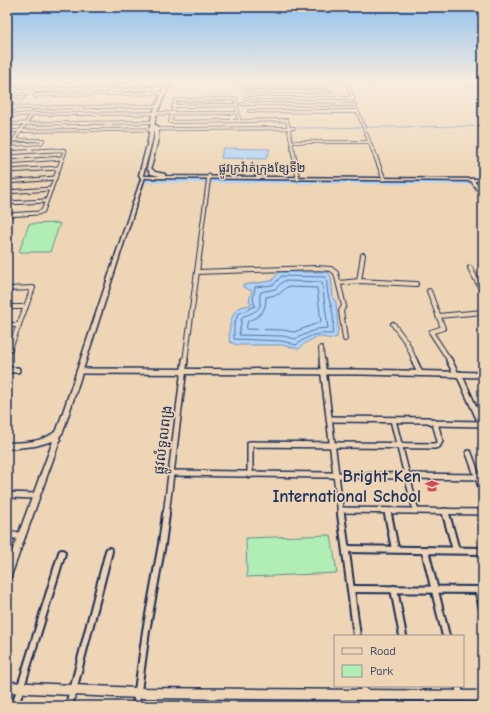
<svg xmlns="http://www.w3.org/2000/svg" width="490" height="713" viewBox="0 0 490 713" font-family="'Comic Neue','Noto Sans Khmer',sans-serif">
<style>
.green{fill:#b1eeb5;stroke:#668e8a}
.water{fill:#b0d4f9;stroke:#7492bb}
.lines{fill:none;stroke-linecap:round;stroke-linejoin:round}
.shore{stroke:#57719c;stroke-width:1}
.stream{stroke:#7492bb;stroke-width:1}
.canal{stroke:#b0d4f9;stroke-width:3}
.minor-far4-casing{stroke:#1b2f5e;stroke-width:4}
.minor-far3-casing{stroke:#1b2f5e;stroke-width:5}
.minor-far2-casing{stroke:#1b2f5e;stroke-width:6}
.minor-far1-casing{stroke:#1b2f5e;stroke-width:8}
.minor-casing{stroke:#1b2f5e;stroke-width:10}
.tertiary-casing{stroke:#1b2f5e;stroke-width:3}
.primary-casing{stroke:#1b2f5e;stroke-width:3}
.minor-far4{stroke:#edd5b5;stroke-width:2.5}
.minor-far3{stroke:#edd5b5;stroke-width:3}
.minor-far2{stroke:#edd5b5;stroke-width:4}
.minor-far1{stroke:#edd5b5;stroke-width:5}
.minor{stroke:#edd5b5;stroke-width:6}
.tertiary{fill:#edd5b5;fill-rule:evenodd}
.primary{fill:#edd5b5;fill-rule:evenodd}
.labels{text-anchor:middle;dominant-baseline:central;stroke-width:3.5;stroke-linejoin:round;paint-order:stroke}
.far-street-label{font-size:12px;fill:#1b2f5e;stroke:#edd5b5}
.street-label{font-size:14px;fill:#1b2f5e;stroke:#edd5b5}
.near-poi-label{font-size:17px;font-weight:bold;fill:#1b2f5e;stroke:#edd5b5;text-anchor:end}
</style>
<rect width="100%" height="100%" fill="#edd5b5"/>
<filter id="ink" filterUnits="userSpaceOnUse"><feTurbulence type="fractalNoise" baseFrequency=".025" numOctaves="2"/><feDisplacementMap in="SourceGraphic" scale="8" xChannelSelector="R" yChannelSelector="G"/><feConvolveMatrix kernelMatrix="1 2 1 2 8 2 1 2 1" color-interpolation-filters="sRGB"/></filter>
<g filter="url(#ink)">
<g class="green">
<path d="M60,223L50,252H19L29,224Z"/>
<path d="M331,535L337,573L247,577L246,538Z"/>
</g>
<g class="water">
<path d="M223,148L270,149L266,159L221,158Z"/>
<path d="M279,272H328L331,277L333,298L336,302L338,328L337,337C330,340 326,337 320,337C312,338 304,343 299,349L282,345H237L230,342C228,333 230,313 239,308C243,306 248,306 252,304L249,301L252,291L243,287V285L272,281Z"/>
</g>
<g class="lines">
<g class="shore">
<path d="M282,276L326,277C327,284 327,293 329,299C333,310 335,323 332,334C316,333 309,335 296,345L282,341L234,339V325L238,314L255,306L253,299L255,287L273,285Z"/>
<path d="M284,281L322,282L328,328L317,329L295,339L283,336L239,335L242,317C248,314 259,312 260,305C260,300 259,297 261,292L275,289Z"/>
<path d="M287,287L317,288L321,322L294,332L282,330L246,329L248,321C261,316 266,311 266,297L279,294Z"/>
</g>
<path class="stream" d="M298,128L483,126"/>
<path class="canal" d="M146,181L483,183"/>
<defs>
<g id="minor-far4">
<path d="M125,81L39,86L35,91L167,83"/>
<path d="M230,81L308,82"/>
<path d="M346,81L353,100"/>
<path d="M371,81L373,84"/>
<path d="M470,81L483,94"/>
<path d="M7,86H32"/>
<path d="M246,87H327"/>
<path d="M7,91H28"/>
<path d="M108,91L152,88L150,93"/>
<path d="M246,92H332"/>
<path d="M7,97H23"/>
<path d="M35,97L38,95L166,93"/>
<path d="M246,98H353"/>
<path d="M236,99L239,121L170,122L176,100Z"/>
<path d="M7,103H18"/>
<path d="M242,104L355,105"/>
<path d="M173,106L237,105"/>
<path d="M14,108L157,106"/>
<path d="M357,110L373,151"/>
<path d="M357,111H249L358,112"/>
<path d="M8,116L32,114L238,113"/>
<path d="M8,116L32,86"/>
<path d="M239,121L287,120L293,151"/>
<path d="M7,124L153,122"/>
<path d="M7,131L294,128"/>
<path d="M7,140H43"/>
<path d="M292,142H369"/>
<path d="M7,145L41,143L43,140"/>
<path d="M9,151L14,140L33,113"/>
<path d="M35,151L62,150L65,151"/>
</g>
<g id="minor-far3">
<path d="M293,150L298,179"/>
<path d="M373,150L384,179"/>
<path d="M7,153L53,150"/>
<path d="M8,154L10,150"/>
<path d="M7,162L62,158"/>
<path d="M7,171L59,168"/>
<path d="M472,180L483,196"/>
<path d="M7,182L55,178"/>
<path d="M7,192L51,189"/>
<path d="M7,203L46,201"/>
<path d="M7,215L38,213L43,211L65,151L63,150"/>
<path d="M200,243L209,176"/>
</g>
<g id="minor-far2">
<path d="M470,268L483,292"/>
<path d="M197,272L317,268L331,269L336,273L344,306L341,311L345,339"/>
<path d="M359,281L363,255"/>
<path d="M339,283L359,281L416,284"/>
<path d="M7,289L33,288L7,356"/>
<path d="M429,291L443,328L431,332L450,361"/>
<path d="M7,307H26"/>
<path d="M438,316L483,312"/>
<path d="M393,324L407,343L415,361"/>
<path d="M7,325H19"/>
<path d="M483,336V339"/>
<path d="M321,348L322,361"/>
<path d="M185,361L201,242"/>
</g>
<g id="minor-far1">
<path d="M322,360L341,515"/>
<path d="M414,360L420,373"/>
<path d="M449,360L456,374"/>
<path d="M7,370H17"/>
<path d="M80,371L361,372L483,375"/>
<path d="M459,374L481,423"/>
<path d="M329,419L428,420L435,423L483,424"/>
<path d="M393,420L416,511"/>
<path d="M469,453L483,492"/>
<path d="M171,473L483,477"/>
<path d="M250,475V444L434,446L438,445L440,441L435,423"/>
<path d="M7,495L36,496"/>
<path d="M341,510L483,512"/>
<path d="M387,511L388,515"/>
<path d="M445,511L446,515"/>
<path d="M166,515L185,360"/>
</g>
<g id="minor">
<path d="M341,514L357,636"/>
<path d="M388,514L395,549"/>
<path d="M446,514L456,550"/>
<path d="M7,535L22,536"/>
<path d="M346,549L483,551"/>
<path d="M425,550L446,636"/>
<path d="M351,589L483,590"/>
<path d="M394,589L403,636"/>
<path d="M478,590L483,608"/>
<path d="M363,686L364,695"/>
<path d="M458,686L461,696"/>
<path d="M15,706L62,553"/>
<path d="M69,706L109,551"/>
<path d="M136,706L146,631L162,544L166,514"/>
</g>
<g id="tertiary">
<path d="M142,176L145,177L63,432L59,437L60,440L11,576L10,579L7,580V565L53,441L35,446L7,449V443C25,442 43,443 57,430Z"/>
<path d="M7,682L138,688L483,691V701L138,698L7,692Z"/>
</g>
<path id="primary" d="M167,81H171L156,115L154,126L156,125L158,126V139L151,168L155,172L165,174V176L483,179V181L141,178L139,175L148,141L152,115ZM154,127V139L147,168L151,174L160,176H144L143,175L152,141Z"/>
</defs>
<use href="#minor-far4" class="minor-far4-casing"/>
<use href="#minor-far3" class="minor-far3-casing"/>
<use href="#minor-far2" class="minor-far2-casing"/>
<use href="#minor-far1" class="minor-far1-casing"/>
<use href="#minor" class="minor-casing"/>
<use href="#tertiary" class="tertiary-casing"/>
<use href="#primary" class="primary-casing"/>
<use href="#minor-far4" class="minor-far4"/>
<use href="#minor-far3" class="minor-far3"/>
<use href="#minor-far2" class="minor-far2"/>
<use href="#minor-far1" class="minor-far1"/>
<use href="#minor" class="minor"/>
<use href="#tertiary" class="tertiary"/>
<use href="#primary" class="primary"/>
</g>
</g>
<linearGradient id="sky" x2="0" y2="1"><stop stop-color="#91c1ef"/><stop offset="0.45" stop-color="#f7ecde"/><stop offset="1" stop-color="#f7ecde" stop-opacity="0"/></linearGradient>
<rect width="490" height="180" fill="url(#sky)"/>
<defs>
<symbol id="school-bare" viewBox="-9 -9 18 18"><path d="M0-5L7-2L0 1L-7-2ZM-4 1L0 2.5L4 1V4Q0 6-4 4Z" fill="#d1495b" stroke="#edd5b5" stroke-width="2.5" paint-order="stroke"/></symbol>
</defs>
<g fill-rule="evenodd">
<use href="#school-bare" x="422" y="476" width="20" height="20"/>
</g>
<g class="labels">
<g class="far-street-label">
<text x="262" y="168">ផ្លូវក្រវ៉ាត់ក្រុងខ្សែទី២</text>
</g>
<g class="street-label">
<text transform="translate(163 440) rotate(-83)">ផ្លូវលំទួលពង្រ</text>
</g>
<g class="near-poi-label">
<text x="421" y="476">Bright Ken<tspan x="421" dy="20">International School</tspan></text>
</g>
</g>
<rect width="490" height="713" fill="none" stroke="#edd5b5" stroke-width="24"/>
<rect x="12" y="12" width="466" height="689" fill="none" stroke="#1b2f5e" stroke-width="1.5" filter="url(#ink)"/>
<rect x="334" y="635" width="130" height="52" fill="#edd5b5" stroke="#999392"/>
<rect x="342" y="648" width="20" height="6" fill="#edd5b5" stroke="#999392"/>
<text x="370" y="655" font-size="12" fill="#1b2f5e">Road</text>
<rect x="342" y="665" width="20" height="12" fill="#b1eeb5" stroke="#999392"/>
<text x="370" y="675" font-size="12" fill="#1b2f5e">Park</text>
</svg>
